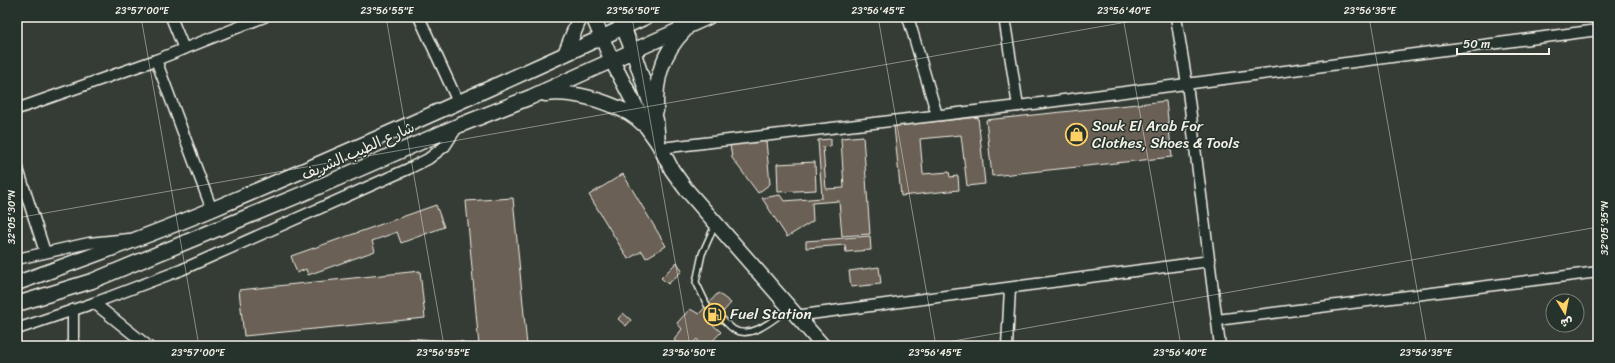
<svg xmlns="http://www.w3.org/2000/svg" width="1615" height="363" viewBox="0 0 1615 363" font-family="Sriracha,'Playpen Sans Arabic',sans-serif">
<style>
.building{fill:#6b6055;stroke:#f4f1e8}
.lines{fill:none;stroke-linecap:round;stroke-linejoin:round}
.lane-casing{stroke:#f4f1e8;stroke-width:8}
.street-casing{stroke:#f4f1e8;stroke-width:13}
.secondary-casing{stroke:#f4f1e8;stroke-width:17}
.lane{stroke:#26332d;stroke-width:5}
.street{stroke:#26332d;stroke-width:10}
.secondary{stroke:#26332d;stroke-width:14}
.ticks{fill:none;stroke:#f4f1e8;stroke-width:1;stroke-opacity:0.45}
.labels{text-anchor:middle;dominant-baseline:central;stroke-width:3;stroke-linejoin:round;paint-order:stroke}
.poi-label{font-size:15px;fill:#f4f1e8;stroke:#26332d;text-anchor:start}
.street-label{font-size:15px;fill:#f4f1e8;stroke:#26332d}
.neatline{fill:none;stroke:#f4f1e8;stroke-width:1.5}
.ticks-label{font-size:10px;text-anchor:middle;fill:#f4f1e8}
</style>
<rect width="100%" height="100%" fill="#343c35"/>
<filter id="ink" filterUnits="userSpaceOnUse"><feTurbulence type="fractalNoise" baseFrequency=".025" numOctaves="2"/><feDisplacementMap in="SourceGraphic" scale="8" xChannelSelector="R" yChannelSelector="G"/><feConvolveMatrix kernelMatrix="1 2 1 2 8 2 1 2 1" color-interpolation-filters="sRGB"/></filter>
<g filter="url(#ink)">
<g class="building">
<path d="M1166,101L1172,157L992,176L986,120Z"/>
<path d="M978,117L985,184L967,186L961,135L920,139L923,174L949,172L950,177L958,176L959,190L901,196L894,126Z"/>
<path d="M863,136L870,234L842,236L839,201L812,203L813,221L787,237L762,198L780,195L784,201L822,198L818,140L831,139V146L823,147L826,189L844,188L841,138Z"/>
<path d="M766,141L770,184L758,193L732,158L730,144Z"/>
<path d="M815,162L816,190L778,192L777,164Z"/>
<path d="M623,174L666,246L646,258L642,251L628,259L589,195Z"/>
<path d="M513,198L527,346H479L466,201Z"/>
<path d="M436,205L444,227L401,243L397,232L372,241L375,251L308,275L306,269L297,273L291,256Z"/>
<path d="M870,236L871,250L846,252L845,245L806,248V241Z"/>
<path d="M677,262L682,271L668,284L661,278Z"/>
<path d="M879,267L881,284L851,287L849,271Z"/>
<path d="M420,271L425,318L244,336L239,290Z"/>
<path d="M718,293L731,303L712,324L721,332L708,346H702L697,339L690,346H681L674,340L682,329L677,323L690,309L699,314Z"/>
<path d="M623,313L631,320L626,326L618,319Z"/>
</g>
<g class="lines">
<defs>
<g id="lane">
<path d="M707,305L696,282L702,254L715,225"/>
<path d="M719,316C724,320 728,325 733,329C751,341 775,318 789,308"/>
<path d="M400,346L411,342L461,345"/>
</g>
<g id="street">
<path d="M171,17L184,49"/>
<path d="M419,17L458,102"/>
<path d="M908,17L937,115"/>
<path d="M1004,17L1018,106"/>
<path d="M1176,17L1187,84L1220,346"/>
<path d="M156,60L212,210"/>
<path d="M17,109L156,60L264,17"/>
<path d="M661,148L1018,106L1598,30"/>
<path d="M17,166L45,252"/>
<path d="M17,259L89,243L129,239"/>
<path d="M94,303L148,346"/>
<path d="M795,316L1210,261"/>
<path d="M1217,320L1598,272"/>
<path d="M17,329L94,303L181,270L408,169L428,159L445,146L458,126"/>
<path d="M73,346V310"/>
<path d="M1007,346L1010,288"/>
</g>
<g id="secondary">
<path d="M593,17L612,61L646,126L658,143L672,170L685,188L823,346"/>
<path d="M619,17L633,51L656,120L658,143"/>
<path d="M565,54L580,17"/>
<path d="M545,94C572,90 605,101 629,113C634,116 639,120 643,124"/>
<path d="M656,111C655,79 662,53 685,30"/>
<path d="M17,283C83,259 149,236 213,209C358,148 503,83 646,17"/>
<path d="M17,304L92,281L302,194L460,125L531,97L708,17"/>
</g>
</defs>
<use href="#lane" class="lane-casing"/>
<use href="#street" class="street-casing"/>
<use href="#secondary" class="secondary-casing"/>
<use href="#lane" class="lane"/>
<use href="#street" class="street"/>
<use href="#secondary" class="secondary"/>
</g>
</g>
<path class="ticks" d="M141,17L199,346M386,17L444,346M632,17L690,346M878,17L936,346M1123,17L1181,346M1369,17L1427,346M17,218L1155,17M925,346L1598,227"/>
<defs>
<symbol id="shop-ring" viewBox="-11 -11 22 22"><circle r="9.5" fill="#26332d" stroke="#ffd166" stroke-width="1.5"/><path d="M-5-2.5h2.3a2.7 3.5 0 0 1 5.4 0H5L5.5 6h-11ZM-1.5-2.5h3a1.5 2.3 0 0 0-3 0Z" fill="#ffd166"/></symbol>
<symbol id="fuel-ring" viewBox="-11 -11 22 22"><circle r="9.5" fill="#26332d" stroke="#ffd166" stroke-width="1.5"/><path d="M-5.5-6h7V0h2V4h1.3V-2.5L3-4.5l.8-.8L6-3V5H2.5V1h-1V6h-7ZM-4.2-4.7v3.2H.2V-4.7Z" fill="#ffd166"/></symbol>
</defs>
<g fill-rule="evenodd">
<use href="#shop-ring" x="1064" y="122" width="25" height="25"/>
<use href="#fuel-ring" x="702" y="302" width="25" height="25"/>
</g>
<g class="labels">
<g class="poi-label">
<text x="1092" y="126">Souk El Arab For<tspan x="1092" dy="17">Clothes, Shoes &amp; Tools</tspan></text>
<text x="730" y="314">Fuel Station</text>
</g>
<g class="street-label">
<text transform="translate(358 151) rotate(-24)">شارع الطيب الشريف</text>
</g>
</g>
<rect width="1615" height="363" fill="none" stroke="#26332d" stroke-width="44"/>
<g transform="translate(1565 313) rotate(170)"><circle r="19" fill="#26332d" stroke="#787f78"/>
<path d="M0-3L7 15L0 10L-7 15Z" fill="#ffd166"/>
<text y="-6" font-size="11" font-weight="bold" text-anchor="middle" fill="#f4f1e8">ش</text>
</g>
<path d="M1457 48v6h92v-6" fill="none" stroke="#f4f1e8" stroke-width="2"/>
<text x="1463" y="48" font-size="12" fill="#f4f1e8" stroke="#26332d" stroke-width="3" paint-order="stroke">50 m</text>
<rect x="22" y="22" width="1571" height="319" class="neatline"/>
<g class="ticks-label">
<text x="142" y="14">23°57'00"E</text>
<text x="387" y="14">23°56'55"E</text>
<text x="633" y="14">23°56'50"E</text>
<text x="878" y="14">23°56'45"E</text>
<text x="1124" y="14">23°56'40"E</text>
<text x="1370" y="14">23°56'35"E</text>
<text transform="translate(11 217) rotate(-90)" y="4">32°05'30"N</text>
<text transform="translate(1604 228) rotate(-90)" y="4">32°05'35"N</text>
<text x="198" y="356">23°57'00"E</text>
<text x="443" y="356">23°56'55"E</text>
<text x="689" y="356">23°56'50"E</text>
<text x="935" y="356">23°56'45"E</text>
<text x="1180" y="356">23°56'40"E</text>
<text x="1426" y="356">23°56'35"E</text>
</g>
</svg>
